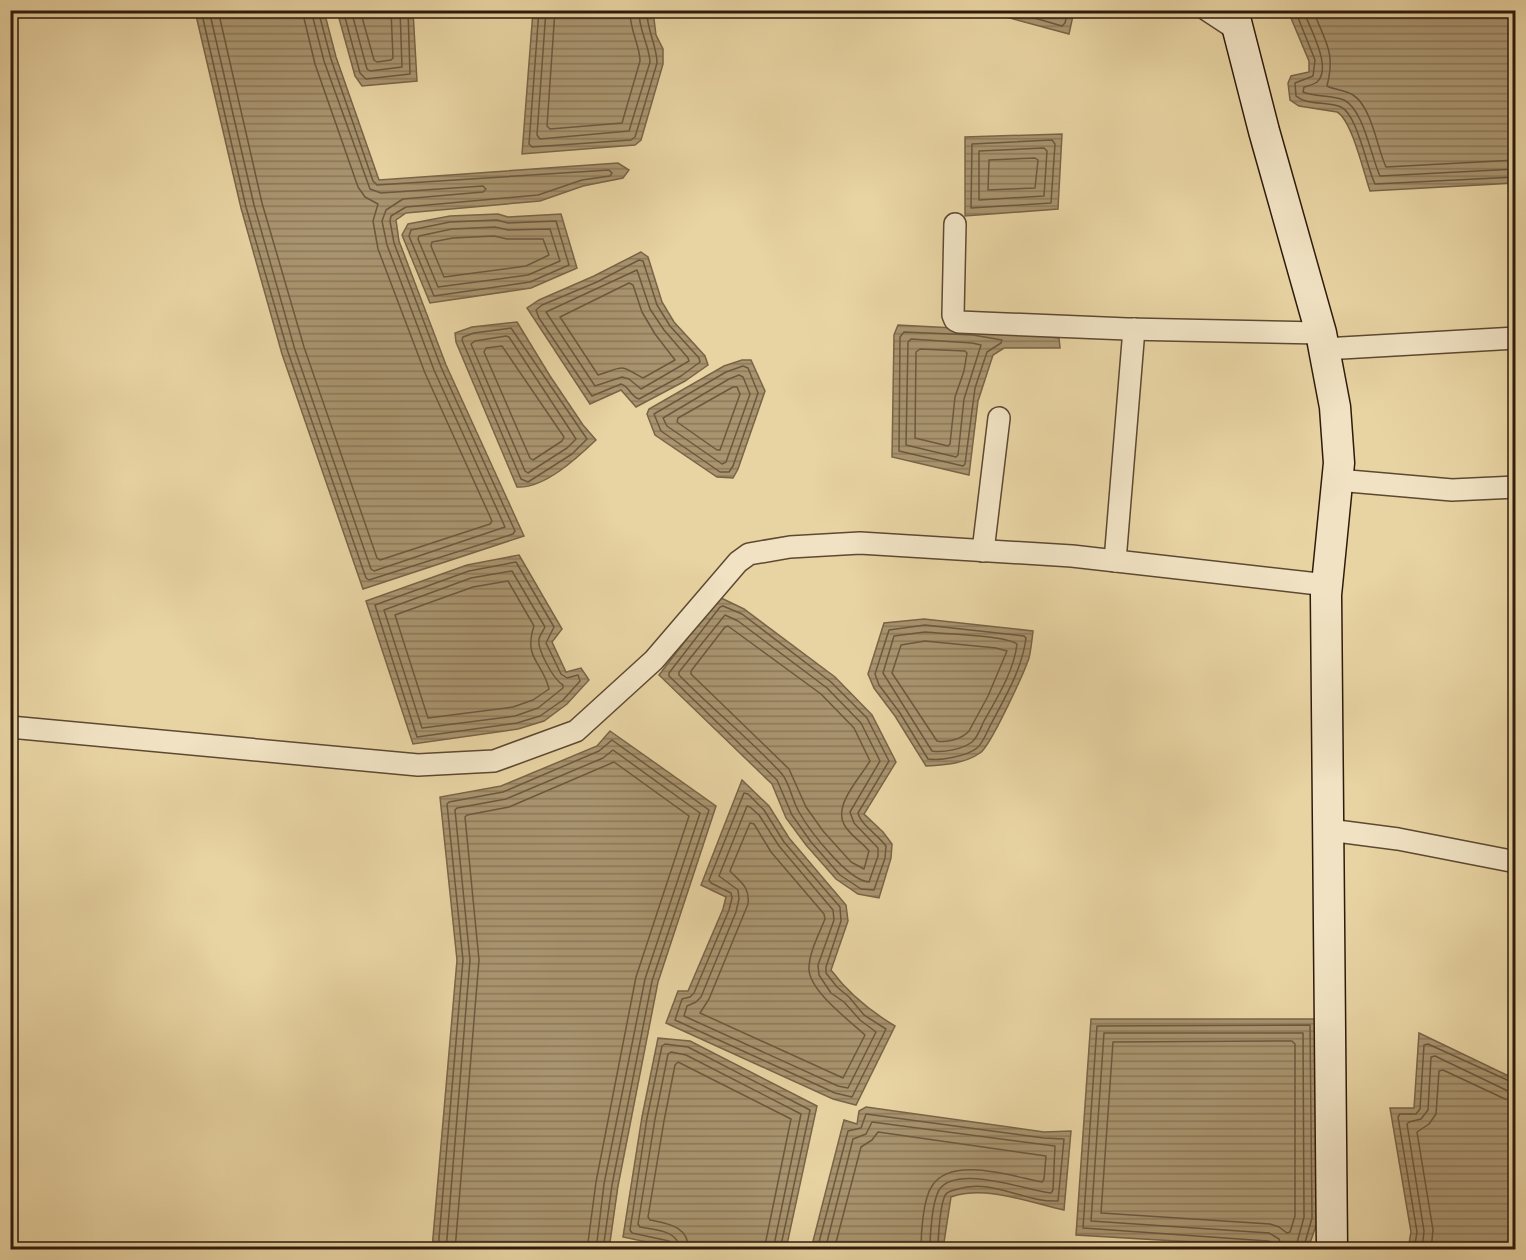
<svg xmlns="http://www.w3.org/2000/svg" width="1526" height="1260" viewBox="0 0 1526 1260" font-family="'Old Standard TT',serif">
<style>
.water{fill:url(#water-rules);stroke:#786447;stroke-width:1.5}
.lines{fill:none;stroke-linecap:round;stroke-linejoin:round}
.shore{stroke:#6c583e;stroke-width:1.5}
.street-casing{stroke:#5d4932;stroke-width:24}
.secondary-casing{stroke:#2f1b0c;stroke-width:33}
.street{stroke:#f0e2c3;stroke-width:21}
.secondary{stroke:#f0e2c3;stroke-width:30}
</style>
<defs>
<pattern id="water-rules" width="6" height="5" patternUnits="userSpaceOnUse" patternTransform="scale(1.5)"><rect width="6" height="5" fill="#a9946f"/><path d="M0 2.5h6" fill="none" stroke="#8a785a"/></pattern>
</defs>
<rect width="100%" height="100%" fill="#e8d3a2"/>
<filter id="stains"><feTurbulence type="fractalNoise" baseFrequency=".00333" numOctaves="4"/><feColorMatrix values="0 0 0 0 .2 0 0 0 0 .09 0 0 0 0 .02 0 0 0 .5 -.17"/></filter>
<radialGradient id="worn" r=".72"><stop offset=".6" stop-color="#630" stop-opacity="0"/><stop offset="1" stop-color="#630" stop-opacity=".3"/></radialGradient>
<g class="water">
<path d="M195,11H324L336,57L379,180L618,163L629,170L623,178L583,186L540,201L406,213L396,220L399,241L446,365L524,536L363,589L282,354L241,208Z"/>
<path d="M337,11H413L417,81L362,86L355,76Z"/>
<path d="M533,11H653L656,35L663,49V64L641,140L635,145L522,154Z"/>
<path d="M984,11L1074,10V11L1069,34Z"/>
<path d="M1288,11H1515V183L1370,191C1364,174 1352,120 1337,112L1299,106L1290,100L1288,83L1291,76L1309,72V61Z"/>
<path d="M1062,134L1058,209L965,216V137Z"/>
<path d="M498,214L508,217L561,214L577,268L531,288L430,303L402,235L408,224L450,216Z"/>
<path d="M641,252L648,257L662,302L674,322L705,356L708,365L685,381L636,407L621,390L590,404L527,308L539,300L594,276Z"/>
<path d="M517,322L550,376L583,425L596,440C577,458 544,489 517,487L456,342L455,333L472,327Z"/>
<path d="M898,325L973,329L1059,338L1060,348H1004L993,355L978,401L969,475L892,457L894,335Z"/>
<path d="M742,360H751L765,391L738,469L733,478L717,477L655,435L647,414L649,409L724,366Z"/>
<path d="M519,555L562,629L552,642L566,672L581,668L589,680L567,704L544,721L518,729L413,744L366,601L467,565Z"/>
<path d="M719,597L744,609L835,677L872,715L896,762L864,814L883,832L892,844L891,858L879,898L858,894L836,879L806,845L786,818L772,784L659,675Z"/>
<path d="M924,619L1033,631C1032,640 1031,650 1029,658C1024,673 990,747 980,753C964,764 944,765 926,766L895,716L874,688L868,674L884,623Z"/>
<path d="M610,731L716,806L658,982L618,1186L609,1249H432L457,960L440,797L501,786L597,746Z"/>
<path d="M742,780L769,806L789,838L846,905L848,921L831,970C848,993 870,1011 895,1026L856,1105L833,1099L666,1023L678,991H688L723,909L726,897L701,885Z"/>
<path d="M1091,1019H1317L1318,1220L1308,1249L1076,1235Z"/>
<path d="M1419,1033L1515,1079V1249H1408L1411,1232L1390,1108H1414Z"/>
<path d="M658,1038L690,1041L817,1106L786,1249H679L623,1237L642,1117Z"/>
<path d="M866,1107L1044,1132L1071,1131L1064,1210C1028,1202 986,1185 951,1197L943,1249H811L844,1120L857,1124L859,1111Z"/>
</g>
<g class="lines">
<g class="shore">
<path d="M201,10L246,207L288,352L366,578L369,580L513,534L515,531L441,367L394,243L390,221L391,216L406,207L538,195L582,180L610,176L612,173L609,170L377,185L373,181L331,59L318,10"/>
<path d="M209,10L254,205L295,350L371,569L374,571L505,527L434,370L387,245L382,221L386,210L403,199L483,192L486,189L483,186L381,193L370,189L324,61L311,10"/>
<path d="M218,10L262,203L304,347L377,558L380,560L490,524L492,521L425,373L378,249L373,221L378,204L365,197L358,187L315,64L302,10"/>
<path d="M343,10L360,73L366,79L410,74L408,10"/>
<path d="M351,10L367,69L370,71L402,67L400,10"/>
<path d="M360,10L374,60L377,62L391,60L393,58L391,10"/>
<path d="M539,10L529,144L532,147L631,140L635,137L657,63C657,45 646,29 647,10"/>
<path d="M546,10L537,135L540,139L629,131L650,62C649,44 638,29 639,10"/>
<path d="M555,10L547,126L550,129L622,123L640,61C640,45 629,29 630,10"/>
<path d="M1007,10L1062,26L1065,23L1068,10"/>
<path d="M1295,10L1315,60L1313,76L1295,83L1296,96C1308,106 1327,101 1341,107C1357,114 1367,168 1375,184L1516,177"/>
<path d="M1303,10C1309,26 1333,68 1317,82C1313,85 1308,86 1304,87L1303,92C1315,97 1331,95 1344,100C1364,110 1371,157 1380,176L1516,169"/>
<path d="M1313,10C1325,42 1336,52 1327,86C1335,90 1345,90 1353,95C1372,107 1377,148 1386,167L1516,160"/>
<path d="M1052,140L1055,144L1051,203L971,208L972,144Z"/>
<path d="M1044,148L1047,151L1044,196L979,200V151Z"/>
<path d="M1035,158L1038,160L1035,188L988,190L989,160Z"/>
<path d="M497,220L508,223L556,221L569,265L530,282L434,296L409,236L411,230L450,222Z"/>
<path d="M495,227L508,230L550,229L560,261L528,275L438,287L418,239L419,236L452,229Z"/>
<path d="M494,236L507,239H543L549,255L526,266L444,277L431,246L432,242L453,238Z"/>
<path d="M639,260L643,261L657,305L670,326L699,358L700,362L681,376L639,399C631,397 629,386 621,384L592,396L539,318L536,310L542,305L597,282Z"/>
<path d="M637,270L650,309L664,330L688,358L689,361L641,389L629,379L622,377L595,386L546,312Z"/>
<path d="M629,283L633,285L642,312L655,334L675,360L643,378C617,363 625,367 598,375L560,317Z"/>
<path d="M511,328L587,439L572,454L528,482L521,479L462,340L463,337L474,333Z"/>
<path d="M904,332L973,335L1002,340L1001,343L987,352L975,388L965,464L963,466L899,451L900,337Z"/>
<path d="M506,336L509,337L576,439L567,448L528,473L525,471L471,344L475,341Z"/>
<path d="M911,339L972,343L981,345L964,399L958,455L956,457L906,445L908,342Z"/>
<path d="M502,346L564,437L562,441L533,460L530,458L484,352L486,348Z"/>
<path d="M920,349L965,351L967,353L964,371L955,397L950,444L948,446L915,438L916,352Z"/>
<path d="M743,366L748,368L758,393L733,466L729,472H720L661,431L654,414L726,372Z"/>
<path d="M739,375L743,377L750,394L726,462L722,464L667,426L663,418L729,379Z"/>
<path d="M733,387H737L740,394L720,450H717L677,422L678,418Z"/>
<path d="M516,562L554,627L546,643L561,674L567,678L578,675L580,681L563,700L540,716L517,723L417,737L375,605L469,571Z"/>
<path d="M512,571L545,627C543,631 540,635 539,639C537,650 554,680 563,685V688L538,708L515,716L422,728L384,610L471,578Z"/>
<path d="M508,581L534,626C523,659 543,662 549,689L533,700L513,707L428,718L395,615L473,587Z"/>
<path d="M723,606L742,614L831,682L867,718L889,761L858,813C861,825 878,835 886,846L885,858L874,890L861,889L840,875L811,842L792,815L777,780L669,676V673L720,607Z"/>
<path d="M725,615L738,621L827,688L861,723L880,761L850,812L854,823L878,848V856L869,882C848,881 809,830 799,812C792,800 790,784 782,774C750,739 712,709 679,675V672Z"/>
<path d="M925,625L1024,636L1026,638C1022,670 1004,699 989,728C986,734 983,743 977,748C967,756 940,761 928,759L900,713L879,685L875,674L889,630Z"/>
<path d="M728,626L821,694L854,728L870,761C860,778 832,806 845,826C851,836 862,842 869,851L864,869L851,862L823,831L806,807L789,769L691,674V671L725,627Z"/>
<path d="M925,632C944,634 1004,635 1017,644C1014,671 997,698 984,721C981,727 978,737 972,742C963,749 943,753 932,751L883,673L894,636Z"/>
<path d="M925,641L996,648L1007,651L988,696L969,731C962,739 947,743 937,741L892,673L901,645Z"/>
<path d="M744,793L748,794L764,810L784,842L840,907L841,921L826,967V973L837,987L849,997L864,1015L886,1029L852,1097L835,1093L675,1020L682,999L690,997L694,993L729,910L732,898L731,893L711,883L709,880Z"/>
<path d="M747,806L750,807L759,815L779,846L833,910L834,920L818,965L819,975L831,993L844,1002L860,1020L876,1032L848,1088L838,1086L684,1016L687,1006L696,1002L701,997L736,912L739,899L738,890L719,876Z"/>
<path d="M750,823L754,824L771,852L824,914L825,919C819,934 809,953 809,968C808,990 850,1021 865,1035L843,1078L700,1013L709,999L748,904C750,886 740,882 730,871Z"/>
<path d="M1292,1041L1295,1044V1216L1290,1232L1287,1233L1279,1227L1270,1224L1101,1213L1113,1042Z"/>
<path d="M438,1250L463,960L447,804L449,802L503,792L599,751L612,740L709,810L652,981L612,1185L603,1250"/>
<path d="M446,1250L470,960L455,810L457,808L506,799L603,758L613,750L700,813L645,979L604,1184L596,1250"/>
<path d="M455,1250L479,960L465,817L467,815L509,807L614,762L689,816L636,977L596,1182L587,1250"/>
<path d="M673,1250L672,1245L669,1241L632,1233L630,1230L647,1118L662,1046L665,1044L688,1047L810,1110L780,1250"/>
<path d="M680,1250C679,1230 655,1230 640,1227L638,1224L655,1119L668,1054L671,1052L686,1055L801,1114L773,1250"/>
<path d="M689,1250C688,1226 669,1224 650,1220L648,1217L664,1121L675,1065L678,1062L791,1119L764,1250"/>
<path d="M817,1250L848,1131L861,1128L866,1114L1044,1138L1064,1139L1058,1201C1025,1203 992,1178 958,1189C954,1190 948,1191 946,1194C940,1202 938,1239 938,1250"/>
<path d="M825,1250L853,1139L866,1134L872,1122L1055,1146L1053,1190L1051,1193C1026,1190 956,1164 939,1190C932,1202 930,1235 930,1250"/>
<path d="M834,1250L861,1147L872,1140L878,1132L1046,1156L1044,1179L1042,1182C1015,1177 951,1155 932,1186C923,1199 921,1233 921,1250"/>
<path d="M1275,1250L1273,1243L1268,1241L1083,1228L1097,1026L1310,1025L1312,1218L1303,1250"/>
<path d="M1282,1250L1279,1239L1269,1233L1091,1221L1104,1033H1303L1304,1217L1295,1250"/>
<path d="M1414,1250L1417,1232L1398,1117L1400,1114H1416L1420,1109L1424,1045L1428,1044L1516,1084"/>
<path d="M1422,1250L1424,1231L1407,1124L1409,1122L1421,1119L1428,1110L1431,1057L1435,1056L1508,1091L1516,1092"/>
<path d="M1431,1250L1433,1230L1417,1132L1429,1124L1436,1114L1439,1071L1443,1070L1505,1099L1516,1101"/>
</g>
<defs>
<g id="street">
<path d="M1207,10L1239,31"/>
<path d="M955,224L953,315L955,320L959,322L1127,329L1321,333"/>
<path d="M1324,349L1516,338"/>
<path d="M1337,480L1452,490L1516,487"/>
<path d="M983,551L999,418"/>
<path d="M1115,561L1134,329"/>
<path d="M10,727L418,765L494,761L576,731L654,660L738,562L749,554L790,547L860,543L1072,556L1327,585"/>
<path d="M1329,830L1398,839L1516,862"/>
</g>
<path id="secondary" d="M1233,10L1264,131L1321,333L1335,407L1339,463L1326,595L1332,1250"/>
</defs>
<use href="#street" class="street-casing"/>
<use href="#secondary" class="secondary-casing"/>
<use href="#street" class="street"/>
<use href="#secondary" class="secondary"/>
</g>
<rect width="1526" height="1260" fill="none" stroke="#e8d3a2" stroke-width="36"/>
<rect x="12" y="12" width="1502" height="1236" fill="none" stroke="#2f1b0c" stroke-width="3"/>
<rect x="18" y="18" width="1490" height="1224" fill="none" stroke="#2f1b0c" stroke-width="1.5"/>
<rect width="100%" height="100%" filter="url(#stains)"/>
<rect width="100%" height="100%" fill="url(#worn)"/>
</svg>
